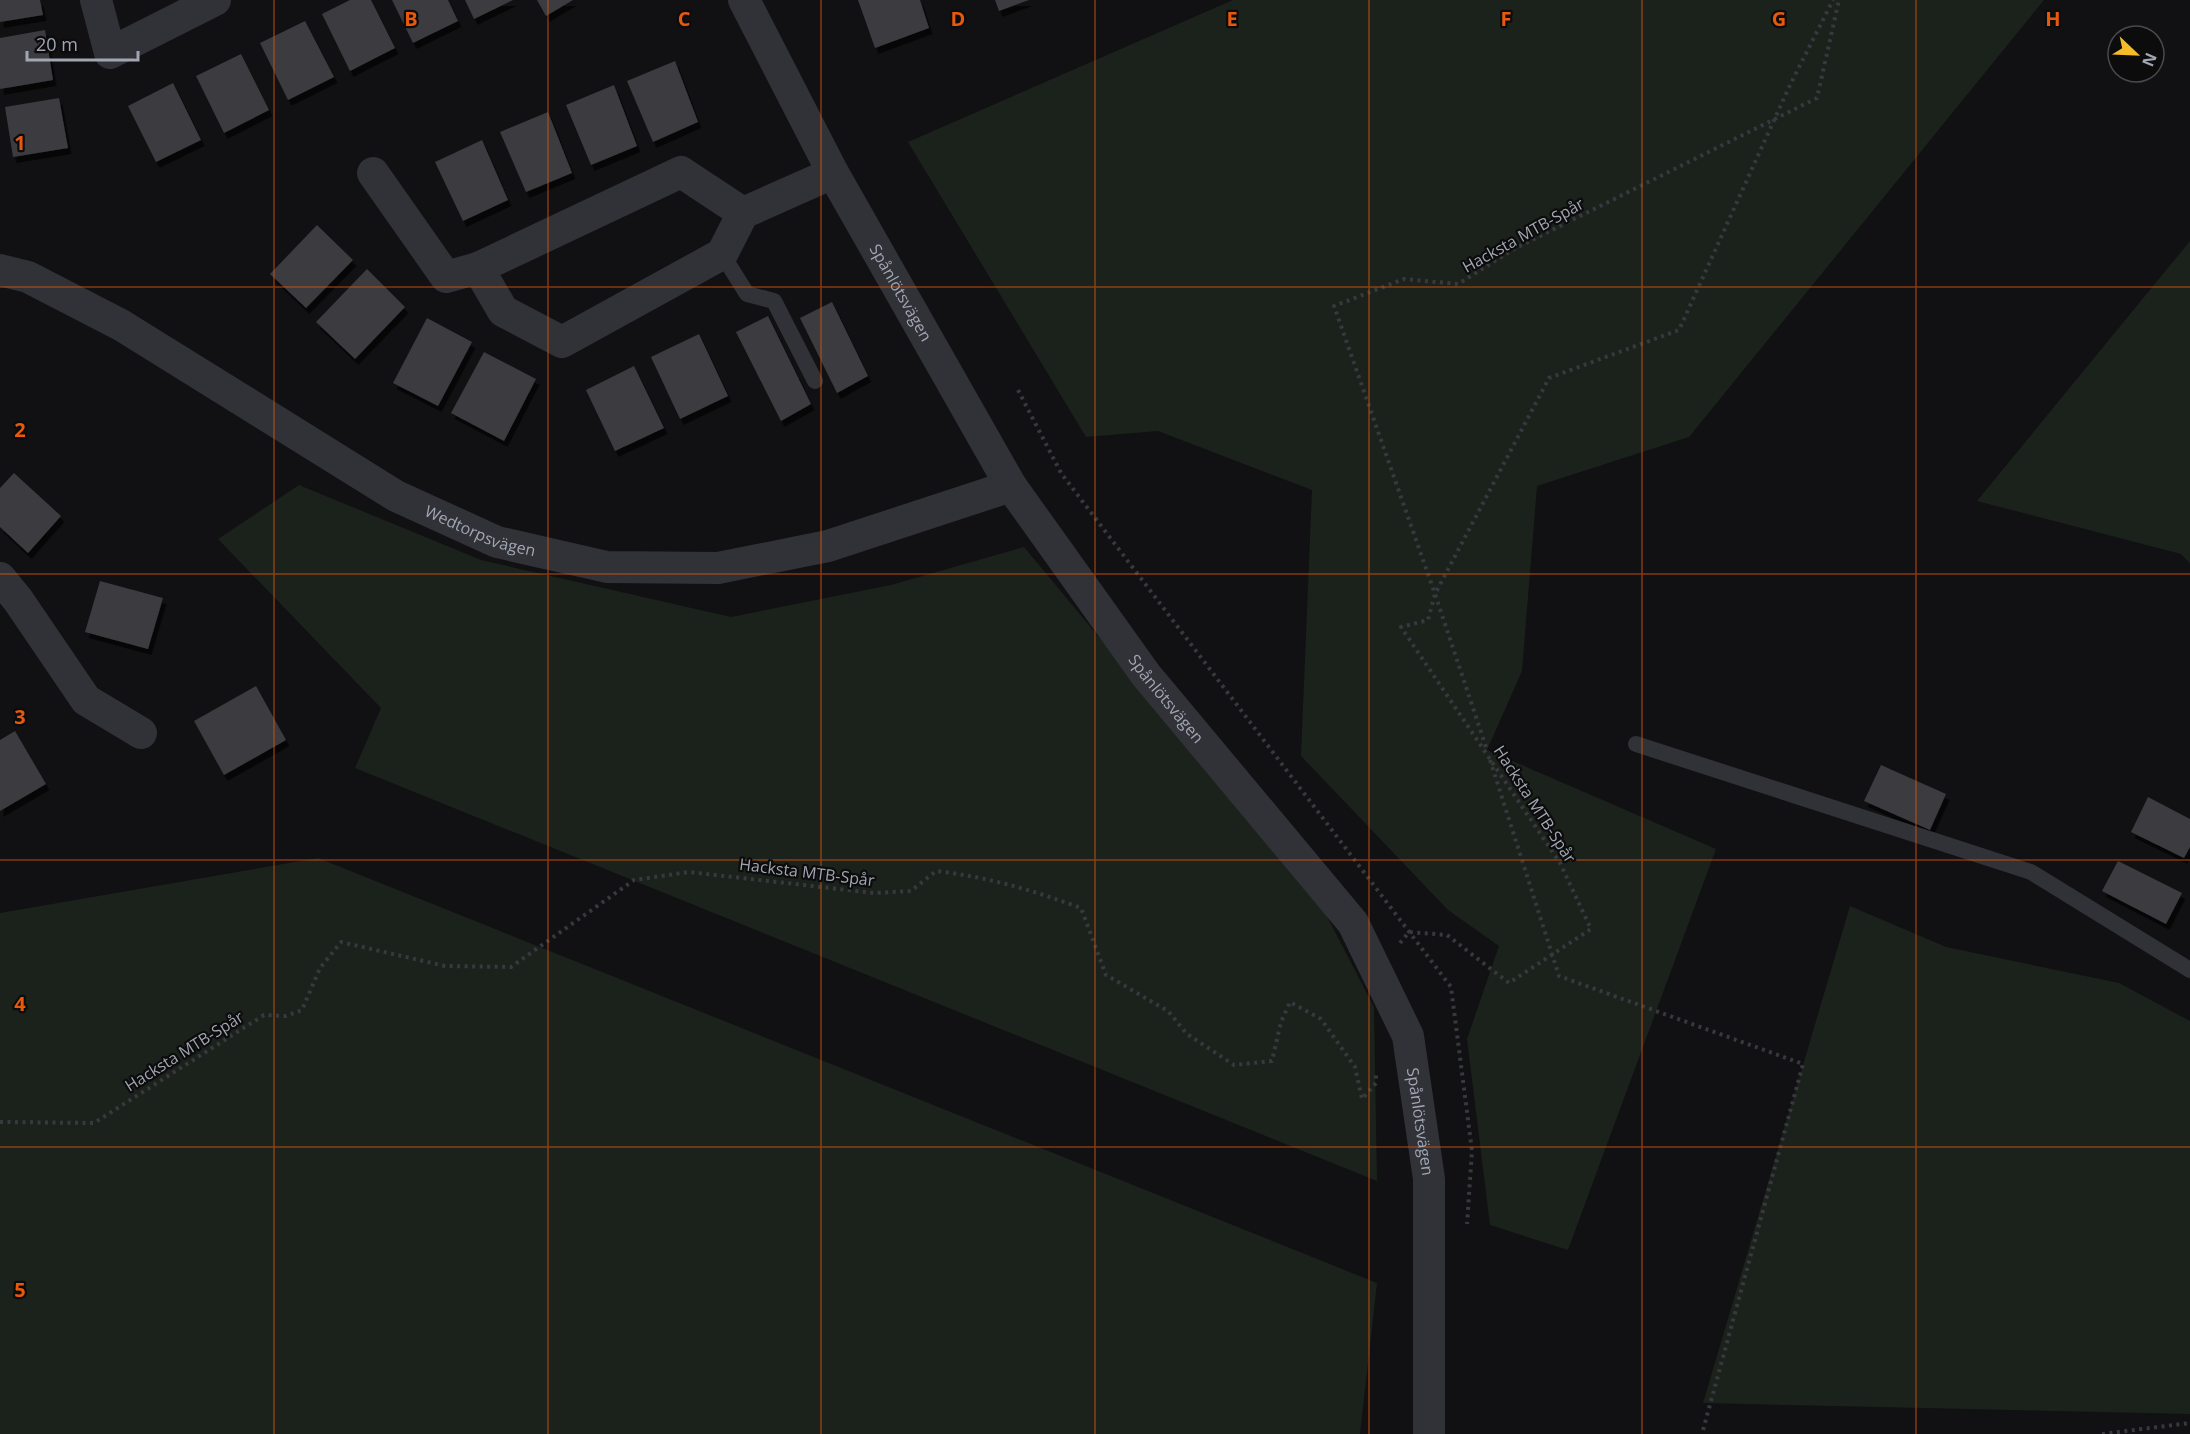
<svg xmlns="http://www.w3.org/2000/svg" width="2190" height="1434" viewBox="0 0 2190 1434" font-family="'Open Sans',sans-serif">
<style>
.green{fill:#1b221c}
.building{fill:#3a3b3f;filter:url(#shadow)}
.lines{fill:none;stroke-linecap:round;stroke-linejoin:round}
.path{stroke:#38393e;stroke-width:4;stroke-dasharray:3 4.5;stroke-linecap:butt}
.lane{stroke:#313237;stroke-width:16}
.street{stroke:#313237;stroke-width:32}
.grid{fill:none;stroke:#e8590c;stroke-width:1.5;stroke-opacity:0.55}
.labels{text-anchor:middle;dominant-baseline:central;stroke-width:4.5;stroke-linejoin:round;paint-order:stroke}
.street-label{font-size:16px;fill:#a1a6b3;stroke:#0c0c0d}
.grid-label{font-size:20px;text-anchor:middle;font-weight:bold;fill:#e8590c;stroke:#0c0c0d;stroke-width:4.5;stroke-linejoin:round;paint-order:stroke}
</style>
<defs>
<filter id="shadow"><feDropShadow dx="3.5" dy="6" stdDeviation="0" flood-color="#0009"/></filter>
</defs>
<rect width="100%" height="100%" fill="#111012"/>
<g class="green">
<path d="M1233,0H2044L1689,437L1537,486L1522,671L1487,750L1716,849L1568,1250L1490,1225L1467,1039L1499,946L1448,910L1301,756L1312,490L1158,431L1086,437L908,142Z"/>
<path d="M2190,241V563L2181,554L1977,501Z"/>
<path d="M299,485L481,560L731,617L891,585L1024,547L1320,903L1374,1007L1377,1181L355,768L381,708L218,539Z"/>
<path d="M318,858L1377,1283L1360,1434H0V913Z"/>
<path d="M1850,906L1946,947L2119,983L2190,1021V1414L1703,1403Z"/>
</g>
<g class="building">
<path d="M0,0H40L43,15L0,22Z"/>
<path d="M350,0H371L395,48L350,71L322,14Z"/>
<path d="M392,0H448L458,21L413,43Z"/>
<path d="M465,0H513L474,19Z"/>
<path d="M537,0H573L546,16Z"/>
<path d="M858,0H920L929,28L875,48Z"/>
<path d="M995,0H1029L999,11Z"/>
<path d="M305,21L334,77L288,100L260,43Z"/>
<path d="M45,30L53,80L0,89V38Z"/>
<path d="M241,54L269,110L224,133L196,76Z"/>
<path d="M675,61L698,122L653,142L627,81Z"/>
<path d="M173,83L201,140L156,162L128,106Z"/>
<path d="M614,85L637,146L591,165L566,105Z"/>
<path d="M59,98L68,148L13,157L5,107Z"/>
<path d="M548,112L572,173L526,192L500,132Z"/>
<path d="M482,140L508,200L463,221L435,162Z"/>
<path d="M317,225L353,260L306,308L270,274Z"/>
<path d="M367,269L405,307L355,359L316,322Z"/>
<path d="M832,302L868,376L837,393L800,318Z"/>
<path d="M768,316L811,404L781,421L736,332Z"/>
<path d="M427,318L472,342L438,406L393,383Z"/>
<path d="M699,334L728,396L680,419L651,357Z"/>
<path d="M484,352L536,379L504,441L451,413Z"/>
<path d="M634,366L664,428L615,451L586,390Z"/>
<path d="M14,473L61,516L28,553L0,527V488Z"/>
<path d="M100,581L163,598L148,649L85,632Z"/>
<path d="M256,686L286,740L224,775L194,721Z"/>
<path d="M15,731L46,784L0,811V740Z"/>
<path d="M1881,765L1946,794L1930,830L1864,801Z"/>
<path d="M2148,797L2190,819V847L2184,858L2131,832Z"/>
<path d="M2118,861L2182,893L2166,924L2102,891Z"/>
</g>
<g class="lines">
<g class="path">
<path d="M1018,390L1061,473L1451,987L1472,1151L1467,1224"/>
<path d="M1486,747L1435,594L1549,378L1679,330L1790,85L1833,0"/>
<path d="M1490,760L1559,976L1803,1064L1702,1434"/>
<path d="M1400,943L1409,932L1447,935L1509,983L1591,929L1560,863L1401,627L1428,620L1435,594L1334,306L1404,279L1458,284L1514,249L1817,98L1839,0"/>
<path d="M0,1122L94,1123L264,1015L286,1016L302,1010L320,968L341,942L445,966L511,967L634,880L689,872L874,893L911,891L936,871C988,877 1032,890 1081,908L1106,975L1168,1011L1187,1034L1234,1065L1272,1061L1281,1022L1290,1002L1321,1019L1355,1067L1362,1099L1376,1083V1073"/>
<path d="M2102,1434L2190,1423"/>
</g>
<g class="lane">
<path d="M722,254L747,294L774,301L815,381"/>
<path d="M1636,744L2031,872L2190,970"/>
</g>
<g class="street">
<path d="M96,0L110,53L215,0"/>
<path id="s1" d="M744,0L833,173L1011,486L1146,675L1353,923L1408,1036L1429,1179V1434"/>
<path d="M373,173L446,277L478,268"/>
<path d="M743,213L722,254L562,342L503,311L478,268L681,172L743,213L833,173"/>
<path id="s2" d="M0,270L28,277L121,325L396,496L497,542L607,567L718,568L828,546L1011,486"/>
<path d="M0,578L18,600L86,700L141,733"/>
</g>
</g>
<path class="grid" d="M274,0V1434M548,0V1434M821,0V1434M1095,0V1434M1369,0V1434M1642,0V1434M1916,0V1434M0,287H2190M0,574H2190M0,860H2190M0,1147H2190"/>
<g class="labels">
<g class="street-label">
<text transform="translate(1523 235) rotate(-29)">Hacksta MTB-Spår</text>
<text stroke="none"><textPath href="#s1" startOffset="332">Spånlötsvägen</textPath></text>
<text stroke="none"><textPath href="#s2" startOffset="549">Wedtorpsvägen</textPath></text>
<text stroke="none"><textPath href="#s1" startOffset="818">Spånlötsvägen</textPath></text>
<text transform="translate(1535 804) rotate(57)">Hacksta MTB-Spår</text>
<text transform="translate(807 872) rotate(7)">Hacksta MTB-Spår</text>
<text transform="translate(184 1051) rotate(-32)">Hacksta MTB-Spår</text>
<text stroke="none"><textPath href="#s1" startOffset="1322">Spånlötsvägen</textPath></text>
</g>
</g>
<g class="grid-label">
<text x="411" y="26">B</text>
<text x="684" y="26">C</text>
<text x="958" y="26">D</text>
<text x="1232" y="26">E</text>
<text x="1506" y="26">F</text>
<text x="1779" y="26">G</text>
<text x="2053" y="26">H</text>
<text x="20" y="150">1</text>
<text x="20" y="437">2</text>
<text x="20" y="724">3</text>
<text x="20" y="1011">4</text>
<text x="20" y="1297">5</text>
</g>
<g transform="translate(2136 54) rotate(113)"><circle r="28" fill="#0c0c0d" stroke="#484a4f" stroke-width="1.5"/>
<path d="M0-4.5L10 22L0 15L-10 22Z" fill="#f4bc27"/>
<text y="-9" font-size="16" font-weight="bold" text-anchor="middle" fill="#a1a6b3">N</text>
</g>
<path d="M27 51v9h111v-9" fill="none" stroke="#a1a6b3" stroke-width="3"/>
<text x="36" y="51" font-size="18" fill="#a1a6b3" stroke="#0c0c0d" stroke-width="4.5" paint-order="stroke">20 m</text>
</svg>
